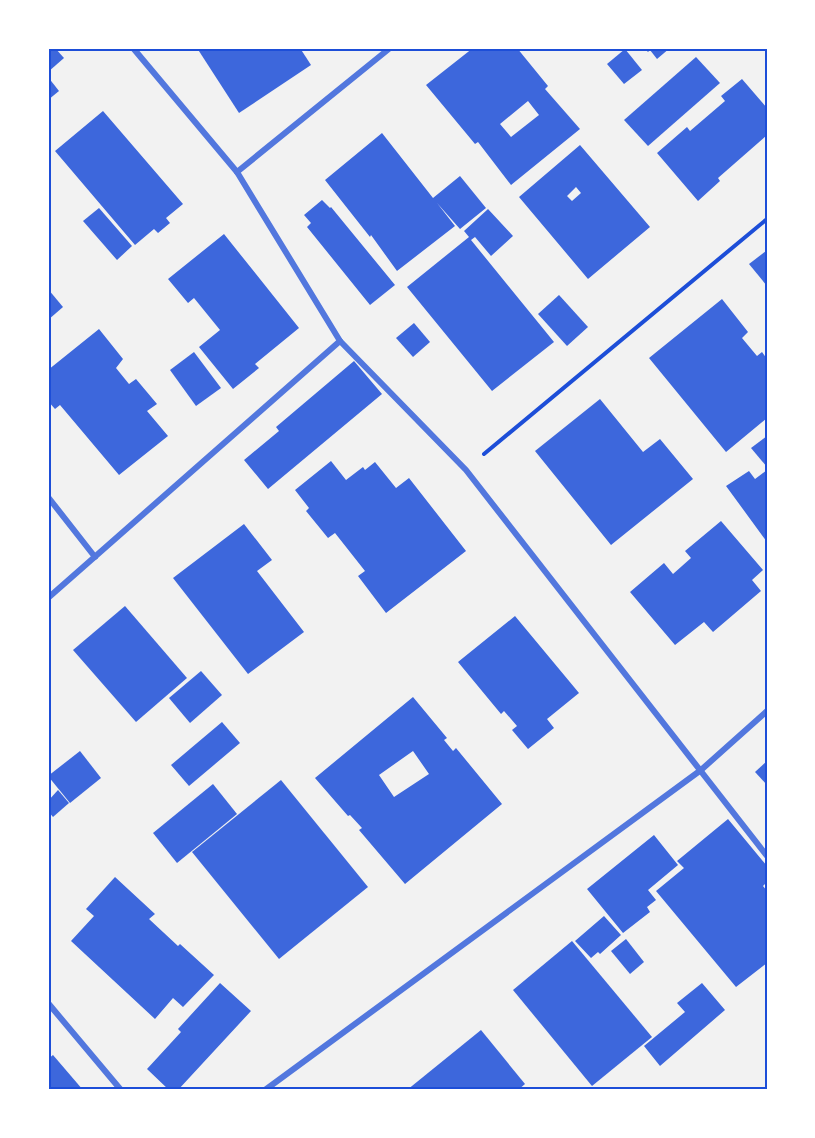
<svg xmlns="http://www.w3.org/2000/svg" width="815" height="1138" viewBox="0 0 815 1138" font-family="Rubik,sans-serif">
<style>
.building{fill:#3d67dc;fill-rule:evenodd}
.lines{fill:none;stroke-linecap:round;stroke-linejoin:round}
.path{stroke:#1d4ed8;stroke-width:4}
.minor{stroke:#5277de;stroke-width:6}
.neatline{fill:none;stroke:#1d4ed8;stroke-width:2}
</style>
<rect width="100%" height="100%" fill="#f2f2f2"/>
<g class="building">
<path d="M48,48H55L64,58L48,72Z"/>
<path d="M197,48H300L311,65L239,113Z"/>
<path d="M473,48H517L548,86L545,89L580,129L511,185L478,142L475,144L426,85ZM528,101L539,115L511,137L500,124Z"/>
<path d="M644,48H670L657,59L650,50L648,52Z"/>
<path d="M625,49L642,70L624,84L607,64Z"/>
<path d="M696,57L720,83L648,146L624,120Z"/>
<path d="M48,77L59,91L48,100Z"/>
<path d="M742,79L767,108V135L718,178L720,181L698,201L657,153L687,127L690,131L725,101L721,96Z"/>
<path d="M103,111L183,204L166,218L170,223L158,233L154,229L135,245L55,151Z"/>
<path d="M382,133L433,198L460,176L486,208L460,229L437,203L455,226L397,271L371,235L370,237L325,180Z"/>
<path d="M580,145L650,227L588,279L519,197ZM576,187L581,193L572,201L567,196Z"/>
<path d="M322,200L330,208L331,207L395,285L370,305L307,227L311,223L304,215Z"/>
<path d="M99,208L132,246L117,260L83,221Z"/>
<path d="M488,209L513,236L491,256L475,237L471,240L554,342L492,391L407,287L469,237L464,231Z"/>
<path d="M224,234L299,328L255,364L259,368L233,389L199,347L220,330L194,298L188,303L168,279Z"/>
<path d="M766,251L767,253V286L749,264Z"/>
<path d="M48,289L63,307L48,320Z"/>
<path d="M559,295L588,327L567,346L538,314Z"/>
<path d="M722,299L748,332L742,338L757,356L762,352L767,359V418L726,452L649,358Z"/>
<path d="M414,323L430,342L413,357L396,338Z"/>
<path d="M99,329L123,359L116,368L129,384L136,379L157,404L147,411L168,436L119,475L60,405L55,409L48,401V370Z"/>
<path d="M194,352L221,388L196,406L170,370Z"/>
<path d="M354,361L382,394L268,489L244,460L279,431L276,427Z"/>
<path d="M600,399L643,452L660,439L693,479L611,545L535,451Z"/>
<path d="M767,436V467L751,448Z"/>
<path d="M331,461L346,480L363,467L365,470L375,462L396,488L409,478L466,551L386,613L358,576L365,571L335,533L328,538L306,511L309,508L295,490Z"/>
<path d="M767,470V542L726,486L749,471L755,479Z"/>
<path d="M721,521L763,570L752,580L761,591L713,632L704,622L675,645L630,592L664,563L673,574L691,558L685,551Z"/>
<path d="M244,524L272,560L257,571L304,632L248,674L173,578Z"/>
<path d="M125,606L187,678L136,722L73,650Z"/>
<path d="M515,616L579,693L547,719L554,728L528,749L512,730L517,726L504,711L501,714L458,662Z"/>
<path d="M201,671L222,695L190,723L169,698Z"/>
<path d="M413,697L447,738L444,740L453,751L456,748L502,804L405,884L359,830L362,828L350,815L348,816L315,778ZM413,751L429,774L394,797L379,775Z"/>
<path d="M222,722L240,743L189,786L171,765Z"/>
<path d="M80,751L101,778L70,803L48,776Z"/>
<path d="M767,761V785L755,772Z"/>
<path d="M281,780L368,887L279,959L192,852Z"/>
<path d="M213,784L237,814L177,863L153,833Z"/>
<path d="M58,790L69,803L53,817L48,811V801Z"/>
<path d="M728,819L767,866V882L763,886L767,891V963L736,987L656,891L684,868L677,861Z"/>
<path d="M654,835L678,865L648,890L656,900L647,907L650,912L623,933L587,889Z"/>
<path d="M115,877L155,914L149,919L178,946L180,944L214,975L183,1007L173,998L155,1019L71,941L94,916L86,909Z"/>
<path d="M604,916L621,935L600,954L598,952L591,958L575,941Z"/>
<path d="M626,939L644,962L630,974L611,951Z"/>
<path d="M572,941L652,1037L592,1086L513,990Z"/>
<path d="M220,983L251,1011L178,1090H169L147,1069L181,1032L178,1029Z"/>
<path d="M702,983L725,1010L660,1066L644,1046L685,1012L677,1003Z"/>
<path d="M481,1030L525,1084L518,1090H407Z"/>
<path d="M53,1055L83,1090H48V1059Z"/>
</g>
<g class="lines">
<path class="path" d="M484,454L767,219"/>
<g class="minor">
<path d="M133,48L237,172L340,341L466,470L767,856"/>
<path d="M237,172L390,48"/>
<path d="M48,497L95,557"/>
<path d="M48,598L340,341"/>
<path d="M48,1003L121,1090"/>
<path d="M265,1090L701,770L767,711"/>
</g>
</g>
<rect width="815" height="1138" fill="none" stroke="#ffffff" stroke-width="99"/>
<rect x="50" y="50" width="716" height="1038" class="neatline"/>
</svg>
